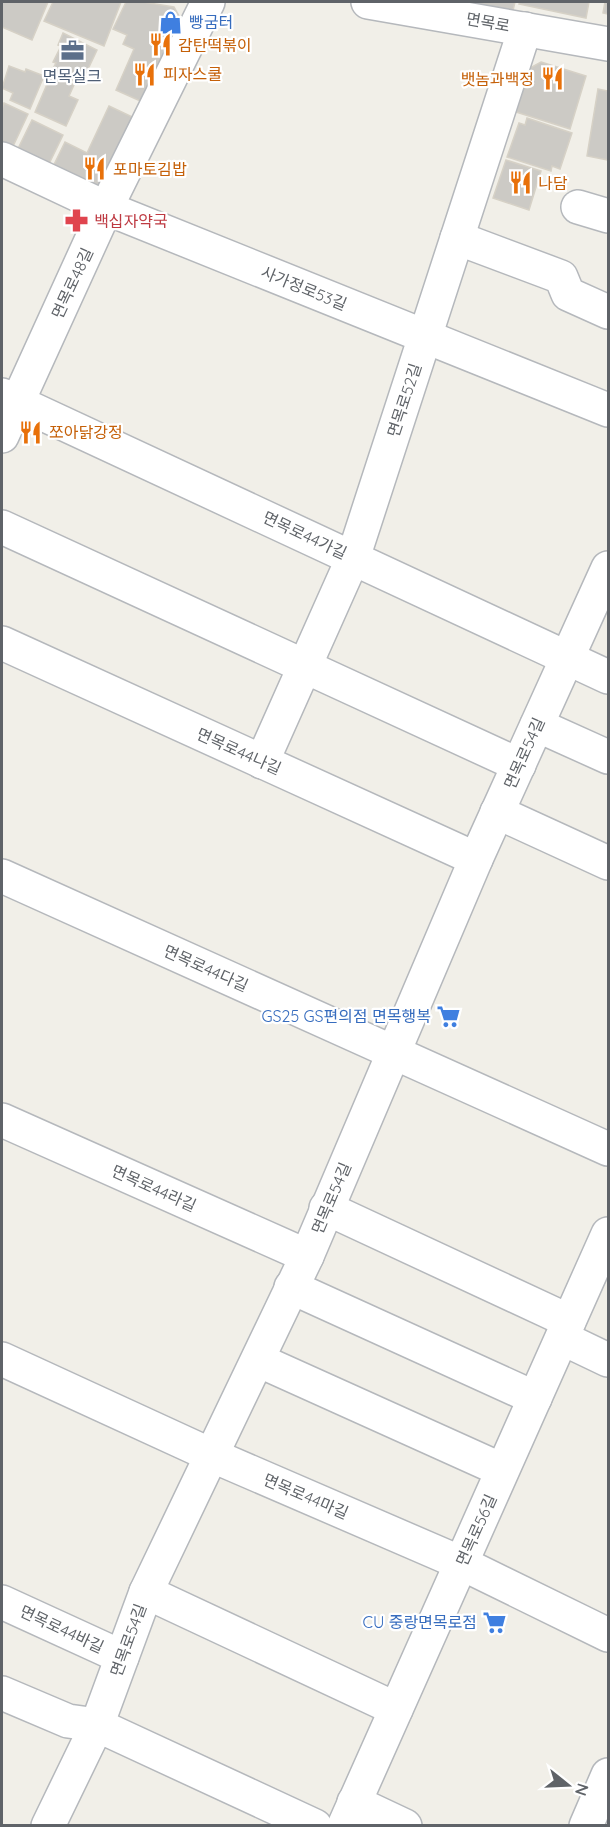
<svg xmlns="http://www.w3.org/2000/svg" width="610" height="1827" viewBox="0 0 610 1827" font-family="Quicksand,'Noto Sans KR',sans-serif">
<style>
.building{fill:#cccac5;stroke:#d6d1c6;stroke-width:1.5}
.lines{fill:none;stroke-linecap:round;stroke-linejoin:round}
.minor-casing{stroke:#b5b8bc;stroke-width:36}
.minor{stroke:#fff;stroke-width:33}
.labels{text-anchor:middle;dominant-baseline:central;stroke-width:4.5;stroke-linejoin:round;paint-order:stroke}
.shop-label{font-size:16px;fill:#366cbe;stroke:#fff;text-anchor:end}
.street-label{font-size:16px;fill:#5f6368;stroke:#fff}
.food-label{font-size:16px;fill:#c56008;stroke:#fff;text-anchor:start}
.service-label{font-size:16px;fill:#4e5e75;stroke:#fff}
.health-label{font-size:16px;fill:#be3a42;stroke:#fff;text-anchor:start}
</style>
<rect width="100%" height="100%" fill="#f1efe8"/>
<g class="building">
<path d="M2,2H48L32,40L2,27Z"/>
<path d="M53,2H121L104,46L44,21Z"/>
<path d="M126,2H143L174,7L184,25L147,104L116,90L134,49L123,44L127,35L113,29Z"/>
<path d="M445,2H515L512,15Z"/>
<path d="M520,2H589L586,18L519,4Z"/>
<path d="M605,2H608V14L603,13Z"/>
<path d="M63,33L97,50L81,84L52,70L56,63L53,62L61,46L58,45Z"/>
<path d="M541,62L586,76L570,129L516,112L530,68Z"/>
<path d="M9,66L25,72L26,69L44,76L30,109L10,100L13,93L2,88Z"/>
<path d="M51,75L74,85L69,96L78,100L66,126L35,112Z"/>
<path d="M598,89L608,91V160L587,156Z"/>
<path d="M4,103L28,114L9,155L2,151V109Z"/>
<path d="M109,106L141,121L111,186L92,195L49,175L65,142L87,153Z"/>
<path d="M527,118L572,133L560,169L552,166L551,171L507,157L519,123L525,125Z"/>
<path d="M32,120L63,135L45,172L14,157Z"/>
<path d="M506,160L541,171L529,210L493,198Z"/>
</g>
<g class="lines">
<defs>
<g id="minor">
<path d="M368,2L608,44"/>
<path d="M2,159L106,208L608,410"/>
<path d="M578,207L608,216"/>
<path d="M457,238L561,277L568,294L608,312"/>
<path d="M2,395L608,677"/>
<path d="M2,436L106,208L208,2"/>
<path d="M2,527L519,765"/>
<path d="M2,643L476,859"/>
<path d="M537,725L608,757"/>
<path d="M262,762L353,558L525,29"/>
<path d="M497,812L608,863"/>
<path d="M2,876L608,1149"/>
<path d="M2,1120L307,1256"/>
<path d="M326,1208L569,1321"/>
<path d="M291,1287L535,1398"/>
<path d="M562,1338L608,1360"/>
<path d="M2,1359L211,1455L461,1563L608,1635"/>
<path d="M258,1360L502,1470"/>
<path d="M146,1592L396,1709"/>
<path d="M2,1602L122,1657"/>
<path d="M2,1693L68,1721L97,1725L315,1826"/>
<path d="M354,1802L405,1826"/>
<path d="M48,1826L97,1725L146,1592L307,1256L476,859L608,568"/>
<path d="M344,1826L608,1234"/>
<path d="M586,1826L608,1775"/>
</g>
</defs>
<use href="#minor" class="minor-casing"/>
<use href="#minor" class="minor"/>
</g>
<defs>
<symbol id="shop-bare" viewBox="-9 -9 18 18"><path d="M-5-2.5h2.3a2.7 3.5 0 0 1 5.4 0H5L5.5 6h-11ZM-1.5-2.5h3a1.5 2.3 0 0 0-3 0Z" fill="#3f7fe0" stroke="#fff" stroke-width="2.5" paint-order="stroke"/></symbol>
<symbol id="restaurant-bare" viewBox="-9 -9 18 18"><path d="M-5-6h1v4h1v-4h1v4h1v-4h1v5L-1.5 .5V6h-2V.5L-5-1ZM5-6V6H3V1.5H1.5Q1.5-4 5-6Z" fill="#e8710a" stroke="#fff" stroke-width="2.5" paint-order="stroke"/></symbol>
<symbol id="office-bare" viewBox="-9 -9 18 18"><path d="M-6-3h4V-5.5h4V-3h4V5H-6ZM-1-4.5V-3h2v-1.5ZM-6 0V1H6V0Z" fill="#5c6f8a" stroke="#fff" stroke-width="2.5" paint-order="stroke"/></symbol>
<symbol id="pharmacy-bare" viewBox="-9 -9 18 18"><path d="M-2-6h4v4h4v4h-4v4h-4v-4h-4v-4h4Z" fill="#e0444e" stroke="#fff" stroke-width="2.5" paint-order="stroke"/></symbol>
<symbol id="supermarket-bare" viewBox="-9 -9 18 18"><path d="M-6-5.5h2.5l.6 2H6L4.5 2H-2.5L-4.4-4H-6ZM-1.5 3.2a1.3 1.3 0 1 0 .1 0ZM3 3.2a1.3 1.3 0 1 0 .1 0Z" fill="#3f7fe0" stroke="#fff" stroke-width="2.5" paint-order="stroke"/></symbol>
</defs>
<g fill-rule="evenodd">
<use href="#shop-bare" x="154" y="6" width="33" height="33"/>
<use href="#restaurant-bare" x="144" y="28" width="33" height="33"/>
<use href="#office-bare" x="56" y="34" width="33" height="33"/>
<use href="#restaurant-bare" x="128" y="58" width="33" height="33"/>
<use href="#restaurant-bare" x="536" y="62" width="33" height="33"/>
<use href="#restaurant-bare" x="78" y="152" width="33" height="33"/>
<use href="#restaurant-bare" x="504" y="166" width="33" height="33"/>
<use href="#pharmacy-bare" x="60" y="204" width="33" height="33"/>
<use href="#restaurant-bare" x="14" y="416" width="33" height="33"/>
<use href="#supermarket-bare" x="432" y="1000" width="33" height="33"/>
<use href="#supermarket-bare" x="478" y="1606" width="33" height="33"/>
</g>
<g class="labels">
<g class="shop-label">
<text x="189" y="22" text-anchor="start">빵굼터</text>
<text x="431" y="1016">GS25 GS편의점 면목행복</text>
<text x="477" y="1622">CU 중랑면목로점</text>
</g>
<g class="street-label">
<text transform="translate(488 22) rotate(10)">면목로</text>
<text transform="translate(72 283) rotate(-65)">면목로48길</text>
<text transform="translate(304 288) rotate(22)">사가정로53길</text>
<text transform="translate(404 400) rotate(-72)">면목로52길</text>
<text transform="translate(305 535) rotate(25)">면목로44가길</text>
<text transform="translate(239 751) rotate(24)">면목로44나길</text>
<text transform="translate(524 753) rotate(-66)">면목로54길</text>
<text transform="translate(206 968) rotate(24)">면목로44다길</text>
<text transform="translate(154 1188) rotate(24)">면목로44라길</text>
<text transform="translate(331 1198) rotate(-67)">면목로54길</text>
<text transform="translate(306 1496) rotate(23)">면목로44마길</text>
<text transform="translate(476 1530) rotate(-66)">면목로56길</text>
<text transform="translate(62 1629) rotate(25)">면목로44바길</text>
<text transform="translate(128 1640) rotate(-70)">면목로54길</text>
</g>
<g class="food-label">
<text x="178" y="45">감탄떡볶이</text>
<text x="163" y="74">피자스쿨</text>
<text x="534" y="79" text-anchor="end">뱃놈과백정</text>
<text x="113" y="169">포마토김밥</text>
<text x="538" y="183">나담</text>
<text x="49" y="432">쪼아닭강정</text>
</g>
<g class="service-label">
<text x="72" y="76">면목실크</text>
</g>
<g class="health-label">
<text x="94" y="221">백십자약국</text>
</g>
</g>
<rect width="610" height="1827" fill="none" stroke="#5f6368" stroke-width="6"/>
<g transform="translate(568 1785) rotate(108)" stroke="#ffffff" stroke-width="4.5" paint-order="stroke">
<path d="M0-4.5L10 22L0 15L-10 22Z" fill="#5f6368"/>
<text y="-9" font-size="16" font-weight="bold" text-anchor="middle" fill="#5f6368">N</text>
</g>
</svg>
